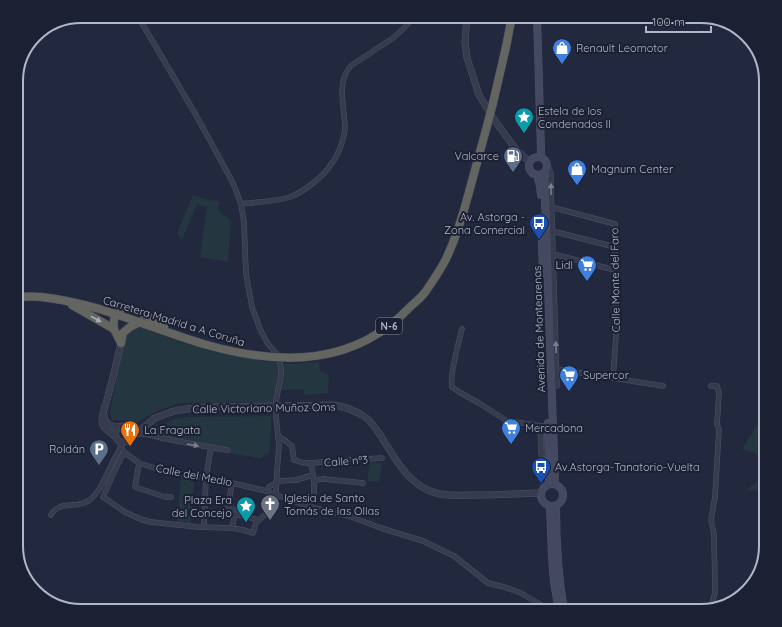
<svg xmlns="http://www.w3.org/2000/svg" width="782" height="627" viewBox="0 0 782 627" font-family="Quicksand,sans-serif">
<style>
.grass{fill:#24363f}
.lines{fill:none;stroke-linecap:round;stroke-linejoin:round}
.pedestrian-casing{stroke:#4e5365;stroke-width:4.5}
.minor-casing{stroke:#4e5365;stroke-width:5.5}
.tertiary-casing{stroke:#4e5365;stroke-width:7}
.secondary-casing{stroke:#4e5365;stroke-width:8}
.trunk-casing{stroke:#3e4355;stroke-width:9}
.pedestrian{stroke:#363b4e;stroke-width:3.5}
.minor{stroke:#363b4e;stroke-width:4.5}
.tertiary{stroke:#363b4e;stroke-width:6}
.secondary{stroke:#444961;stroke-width:7}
.trunk{stroke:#646460;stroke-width:8}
.trunk-bridge-casing{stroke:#3e4355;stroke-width:9;stroke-linecap:butt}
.trunk-bridge{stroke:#646460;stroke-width:8}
.oneway{fill:#7a7f92}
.oneway2{fill:#aaaebe}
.labels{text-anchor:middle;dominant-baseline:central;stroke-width:4;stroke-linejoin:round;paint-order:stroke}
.shield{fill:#1b2032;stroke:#85899c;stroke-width:1}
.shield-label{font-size:10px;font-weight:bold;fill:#b2b6c9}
.poi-label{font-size:11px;fill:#b2b6c9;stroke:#1b2032;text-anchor:start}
.street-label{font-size:11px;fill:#b2b6c9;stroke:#1b2032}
.rim{fill:none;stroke:#b2b6c9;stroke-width:2}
</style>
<rect width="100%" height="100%" fill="#22283e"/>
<g class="grass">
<path d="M193,195L208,200L220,201L218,207L220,212L231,221L228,262L200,257L207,207L197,204L182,240L177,233Z"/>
<path d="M135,326L160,331L168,338L218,353L278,363L279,380L275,402L180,403L157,411L136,423L124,420H112L110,413L124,339Z"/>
<path d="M319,362L320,371L329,375L328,393L304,395V389L281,390L282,364Z"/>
<path d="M271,416V433L269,453L261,458H259L228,453V448L153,434L155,428L175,419L190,417Z"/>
<path d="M762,420L766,421V491L746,490L765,476C766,468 768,461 761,456L742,449L759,422Z"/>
<path d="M370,462L382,463L379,482L367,481Z"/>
<path d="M181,476L194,480L191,523L177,522Z"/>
</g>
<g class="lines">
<defs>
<path id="pedestrian" d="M228,508L238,510L237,515"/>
<g id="minor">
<path d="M136,16L143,25L196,115L233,183L238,196L241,204L244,222L246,274L252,307L260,329L268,344L276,353"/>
<path d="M548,166L551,173V186L557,386"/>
<path d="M241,204C257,202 274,202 290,197C304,192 324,176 332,163C339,154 345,136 345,126C344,106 336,79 352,65L393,38L403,29L415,16"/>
<path d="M551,207L615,224L616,335L613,378"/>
<path d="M552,231L615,247"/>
<path d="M553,254L615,270"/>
<path d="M462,329C459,342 449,375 452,387L459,392L479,403L507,421L549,427"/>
<path d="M557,369L663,386"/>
<path d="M711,386H717L719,393L717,424L719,429L715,497L711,520L714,534L715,592L711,609"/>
<path d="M536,425L541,435V451L549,456"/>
<path d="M137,434C146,432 158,438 167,439C187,443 207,447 227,450"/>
<path d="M278,436L283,439L292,446L294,460C311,466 315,462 331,461C348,460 365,459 382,458"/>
<path d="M121,447L124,452L114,472L103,497L125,512L140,519L151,522L198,527L232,528"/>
<path d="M541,451L542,464"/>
<path d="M124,452L139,463L164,471L232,483L266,491L310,507L349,516L381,528L423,541L454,556L488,583L504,587L521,593L548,609L559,611"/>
<path d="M139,463L135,487L165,497H171"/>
<path d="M314,480L324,479L363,483"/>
<path d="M276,482L280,481L296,480L313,475"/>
<path d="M266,491C268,486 271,485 276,484"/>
<path d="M310,507L314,495V480L311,464"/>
<path d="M228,508L232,483"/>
<path d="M51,515C59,500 76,509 88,501C99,495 107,473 113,462C116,455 121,449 122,442"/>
<path d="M259,520L235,514L232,528L243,530L253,533L256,523L268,512L276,494L277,471L279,446L275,406L281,376V369L280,362"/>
<path d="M204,527L206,478L211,447"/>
<path d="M238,611L240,607L272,611"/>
</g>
<g id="tertiary">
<path d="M467,16L465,42L467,58L479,95L493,118L517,151L525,158L530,161"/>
<path d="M104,416C105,425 112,426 119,427"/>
<circle cx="123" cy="434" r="8"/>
<path d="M116,437C111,433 102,428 102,421C101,416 108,399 109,392C114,376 117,359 121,343"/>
<path d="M129,440L155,418L171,412L179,410L203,407L334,405C345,407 355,410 365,417C372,422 377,430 382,438C395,458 407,482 430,491C444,497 460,495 475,495C495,495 516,494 536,493L541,494"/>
</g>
<g id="secondary">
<path d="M537,16L541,152V157"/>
<circle cx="538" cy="166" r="9"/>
<path d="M544,173L555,484"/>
<path d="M537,175L540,186L541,195"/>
<path d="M541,217L543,273"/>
<path d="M548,423L549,484"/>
<circle cx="552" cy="495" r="11"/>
<path d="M550,506L552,557L554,582L559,611"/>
<path d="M556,506C556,541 558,576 564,611"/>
</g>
<g id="trunk">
<path d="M493,103L506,47L512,16"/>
<path d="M16,297C24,297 33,296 41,297C99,303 152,329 207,345C282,366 355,366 411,306C417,301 424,295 428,288C434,279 441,269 446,259C456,238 463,215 469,192C475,170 481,148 487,126"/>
<path d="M72,305L114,329L121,343"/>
<path d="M114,329C114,325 113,320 115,316C121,296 154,320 164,327"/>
<path d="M121,343L123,333L130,327L140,322"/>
</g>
</defs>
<use href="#pedestrian" class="pedestrian-casing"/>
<use href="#minor" class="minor-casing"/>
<use href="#tertiary" class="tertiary-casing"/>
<use href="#secondary" class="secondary-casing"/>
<use href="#trunk" class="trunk-casing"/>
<use href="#pedestrian" class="pedestrian"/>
<use href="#minor" class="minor"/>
<use href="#tertiary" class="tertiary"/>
<use href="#secondary" class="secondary"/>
<use href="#trunk" class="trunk"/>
<defs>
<path id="trunk-bridge" d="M487,126L493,103"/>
</defs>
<use href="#trunk-bridge" class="trunk-bridge-casing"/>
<use href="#trunk-bridge" class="trunk-bridge"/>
</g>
<defs><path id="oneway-solid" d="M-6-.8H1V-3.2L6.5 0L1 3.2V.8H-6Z"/></defs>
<g class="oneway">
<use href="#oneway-solid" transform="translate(551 189) rotate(-91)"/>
<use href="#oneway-solid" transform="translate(556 347) rotate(-92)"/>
<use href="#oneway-solid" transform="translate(193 445) rotate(10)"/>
</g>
<use class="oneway2" href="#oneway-solid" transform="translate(96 319) rotate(29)"/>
<defs>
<symbol id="shop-pin" viewBox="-11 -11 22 30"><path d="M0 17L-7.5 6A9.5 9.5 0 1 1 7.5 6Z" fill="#3f7fe0" stroke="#1b2032"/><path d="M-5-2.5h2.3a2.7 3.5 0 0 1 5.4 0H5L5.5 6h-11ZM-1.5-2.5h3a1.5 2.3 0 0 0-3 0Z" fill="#fff"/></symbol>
<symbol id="sight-pin" viewBox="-11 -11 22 30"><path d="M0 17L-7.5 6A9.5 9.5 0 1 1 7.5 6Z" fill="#0f9aa8" stroke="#1b2032"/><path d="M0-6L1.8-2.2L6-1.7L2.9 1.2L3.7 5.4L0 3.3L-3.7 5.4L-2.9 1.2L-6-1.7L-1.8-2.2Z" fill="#fff"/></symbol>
<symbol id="fuel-pin" viewBox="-11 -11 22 30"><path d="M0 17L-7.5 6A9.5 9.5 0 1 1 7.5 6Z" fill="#5c6f8a" stroke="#1b2032"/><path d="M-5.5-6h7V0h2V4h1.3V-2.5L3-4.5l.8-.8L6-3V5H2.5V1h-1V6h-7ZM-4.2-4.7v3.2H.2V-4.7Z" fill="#fff"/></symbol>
<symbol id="bus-pin" viewBox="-11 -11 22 30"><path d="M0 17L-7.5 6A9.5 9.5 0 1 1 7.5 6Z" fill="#1a4fb4" stroke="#1b2032"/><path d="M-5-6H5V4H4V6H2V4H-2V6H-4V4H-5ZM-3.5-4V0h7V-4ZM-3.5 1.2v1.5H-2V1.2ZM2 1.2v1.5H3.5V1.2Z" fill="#fff"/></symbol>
<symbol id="supermarket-pin" viewBox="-11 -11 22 30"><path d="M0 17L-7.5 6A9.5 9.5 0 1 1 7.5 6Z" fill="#3f7fe0" stroke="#1b2032"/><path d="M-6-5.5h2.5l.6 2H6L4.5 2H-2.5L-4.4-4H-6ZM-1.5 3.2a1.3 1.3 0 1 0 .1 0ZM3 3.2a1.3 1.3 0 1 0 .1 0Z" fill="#fff"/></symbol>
<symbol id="restaurant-pin" viewBox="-11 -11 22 30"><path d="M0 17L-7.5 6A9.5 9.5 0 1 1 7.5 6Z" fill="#e8710a" stroke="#1b2032"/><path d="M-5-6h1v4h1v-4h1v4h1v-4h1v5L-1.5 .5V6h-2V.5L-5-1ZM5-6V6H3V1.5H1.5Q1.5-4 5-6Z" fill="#fff"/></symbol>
<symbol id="parking-pin" viewBox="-11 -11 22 30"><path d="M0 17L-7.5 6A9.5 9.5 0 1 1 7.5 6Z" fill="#5c6f8a" stroke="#1b2032"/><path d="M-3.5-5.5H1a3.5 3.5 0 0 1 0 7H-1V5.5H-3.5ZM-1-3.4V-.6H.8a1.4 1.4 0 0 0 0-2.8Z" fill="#fff"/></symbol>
<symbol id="church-pin" viewBox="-11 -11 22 30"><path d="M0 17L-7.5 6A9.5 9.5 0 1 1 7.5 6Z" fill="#6b7280" stroke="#1b2032"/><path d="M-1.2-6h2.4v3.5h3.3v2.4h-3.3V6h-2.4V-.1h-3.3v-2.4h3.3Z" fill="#fff"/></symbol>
</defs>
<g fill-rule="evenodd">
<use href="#shop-pin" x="551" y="37" width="22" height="30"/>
<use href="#sight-pin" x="513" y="106" width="22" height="30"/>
<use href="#fuel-pin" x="502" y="145" width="22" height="30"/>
<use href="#shop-pin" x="566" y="158" width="22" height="30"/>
<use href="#bus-pin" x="528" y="212" width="22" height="30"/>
<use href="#supermarket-pin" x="576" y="254" width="22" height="30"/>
<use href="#supermarket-pin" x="558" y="364" width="22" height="30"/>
<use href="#supermarket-pin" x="500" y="417" width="22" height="30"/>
<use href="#restaurant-pin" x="119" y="419" width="22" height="30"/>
<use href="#parking-pin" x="88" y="438" width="22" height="30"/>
<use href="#bus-pin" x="530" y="456" width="22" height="30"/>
<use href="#church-pin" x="259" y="493" width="22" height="30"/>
<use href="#sight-pin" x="235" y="495" width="22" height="30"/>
</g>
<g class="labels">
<rect class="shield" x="376" y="318" width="26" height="16" rx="3"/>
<g class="shield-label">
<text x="389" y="326">N-6</text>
</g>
<g class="poi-label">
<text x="576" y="48">Renault Leomotor</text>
<text x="538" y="111">Estela de los<tspan x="538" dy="13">Condenados II</tspan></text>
<text x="499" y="156" text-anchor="end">Valcarce</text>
<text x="591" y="169">Magnum Center</text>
<text x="525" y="217" text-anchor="end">Av. Astorga -<tspan x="525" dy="13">Zona Comercial</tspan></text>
<text x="573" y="265" text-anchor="end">Lidl</text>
<text x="583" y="375">Supercor</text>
<text x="525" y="428">Mercadona</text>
<text x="144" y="430">La Fragata</text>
<text x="85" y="449" text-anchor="end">Roldán</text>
<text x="555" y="467">Av.Astorga-Tanatorio-Vuelta</text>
<text x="284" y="498">Iglesia de Santo<tspan x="284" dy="13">Tomás de las Ollas</tspan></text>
<text x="232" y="500" text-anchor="end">Plaza Era<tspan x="232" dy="13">del Concejo</tspan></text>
</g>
<g class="street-label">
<text transform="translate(615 280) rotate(-91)">Calle Monte del Faro</text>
<text transform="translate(174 321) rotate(17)">Carretera Madrid a A Coruña</text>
<text transform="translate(539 329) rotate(-92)">Avenida de Montearenas</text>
<text transform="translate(264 408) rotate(-1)">Calle Victoriano Muñoz Oms</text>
<text transform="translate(346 461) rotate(-4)">Calle nº3</text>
<text transform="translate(194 475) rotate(11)">Calle del Medio</text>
</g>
</g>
<path d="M0 0H782V627H0ZM81 23H701A58 58 0 0 1 759 81V546A58 58 0 0 1 701 604H81A58 58 0 0 1 23 546V81A58 58 0 0 1 81 23Z" fill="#1b2032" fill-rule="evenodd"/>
<path class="rim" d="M81 23H701A58 58 0 0 1 759 81V546A58 58 0 0 1 701 604H81A58 58 0 0 1 23 546V81A58 58 0 0 1 81 23Z"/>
<path d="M646 26v6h65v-6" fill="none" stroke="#b2b6c9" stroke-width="2"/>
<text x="652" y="26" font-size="12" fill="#b2b6c9" stroke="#1b2032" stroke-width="3" paint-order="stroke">100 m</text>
</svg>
